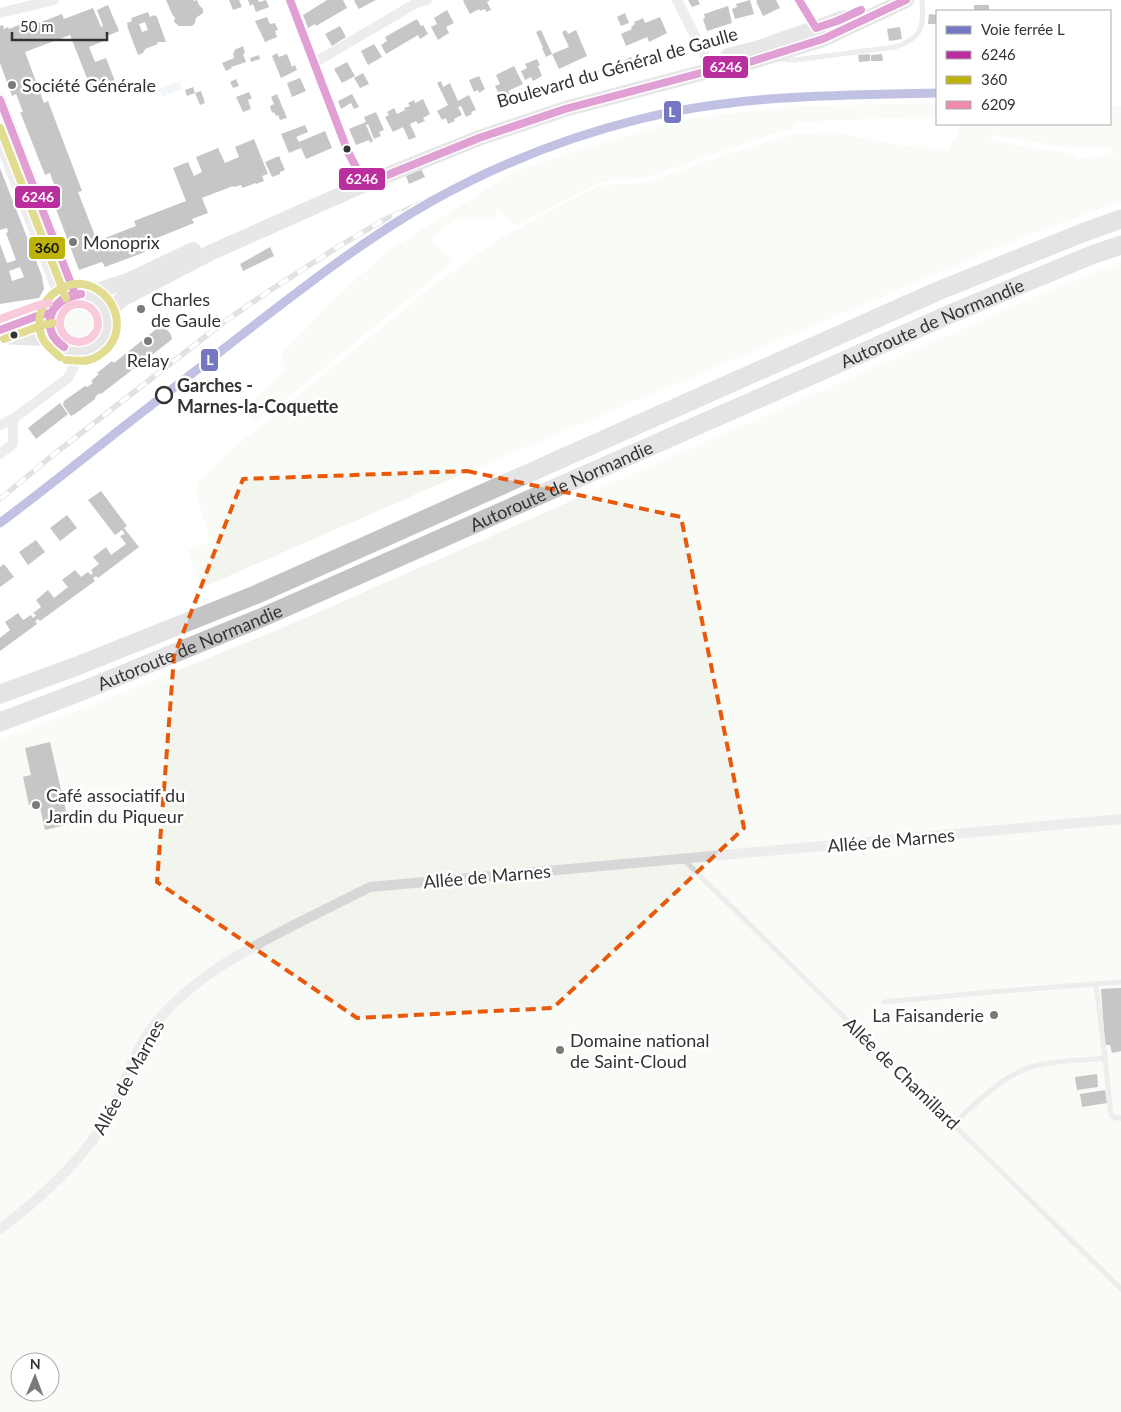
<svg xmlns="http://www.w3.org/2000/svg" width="1121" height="1412" viewBox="0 0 1121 1412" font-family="Lato,sans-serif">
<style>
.green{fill:#f1f5ed;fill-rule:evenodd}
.water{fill:#ddebf3}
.building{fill:#818181;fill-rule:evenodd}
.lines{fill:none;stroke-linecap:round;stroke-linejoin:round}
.service{stroke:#d7d7d7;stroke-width:5}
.minor{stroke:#d7d7d7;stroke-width:10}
.tertiary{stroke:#d7d7d7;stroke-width:12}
.primary{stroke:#cacaca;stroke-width:16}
.motorway{stroke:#c4c4c4;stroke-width:19}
.rail-casing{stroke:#bebebe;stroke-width:5.5}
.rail{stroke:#fff;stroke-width:4;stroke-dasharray:11;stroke-linecap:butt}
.bus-1-casing{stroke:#fff;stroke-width:11}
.bus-2-casing{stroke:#fff;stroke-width:11}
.bus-3-casing{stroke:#fff;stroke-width:11}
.bus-1{stroke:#bb2e9e;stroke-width:8}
.bus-2{stroke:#bdb208;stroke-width:8}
.bus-3{stroke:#f089af;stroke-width:8}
.rail-1-casing{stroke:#fff;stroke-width:12}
.rail-1{stroke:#7577c0;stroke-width:9}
.marked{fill:none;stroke:#e8590c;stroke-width:4;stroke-dasharray:10 6;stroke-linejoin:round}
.poi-dot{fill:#7a7a7a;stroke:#fff;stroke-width:2}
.bus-dot{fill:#333;stroke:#fff;stroke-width:2}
.stop-dot{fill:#fff;stroke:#333;stroke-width:2.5}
.labels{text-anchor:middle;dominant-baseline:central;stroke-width:5;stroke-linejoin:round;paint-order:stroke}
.street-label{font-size:18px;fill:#333;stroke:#fff}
.poi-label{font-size:18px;fill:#333;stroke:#fff;text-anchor:start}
.stop-label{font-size:18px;font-weight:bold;fill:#333;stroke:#fff;text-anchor:start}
.line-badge{stroke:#fff;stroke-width:2}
.badge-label{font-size:14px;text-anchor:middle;font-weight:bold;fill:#fff}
.pale-badge-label{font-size:14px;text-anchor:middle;font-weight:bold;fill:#111}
</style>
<rect width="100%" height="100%" fill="#fff"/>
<g class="green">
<path d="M937,103V116L797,122L793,128L768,135L651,176C634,180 616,178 598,183L517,225L512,224L498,209L494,217C483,221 477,222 467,216C454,220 438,230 432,242L453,260L426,285L256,423L243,411L286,369L280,356L328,305L386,252L516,171L618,138L690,119L750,111L806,106Z"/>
<path d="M1110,105L1121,106V201L1020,238L458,476L201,588L188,551L210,541L196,492L199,481L230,451L435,284L498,240L568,201L602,185L645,183L724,155L796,134L838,133L898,145L948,150L957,134L960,124H1110ZM992,135L1074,148H1112L1113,155L1080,158L1073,154L1018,146L990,140Z"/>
<path d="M1121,263V1412H0V739L75,712L287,626L1060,286ZM20,1362H50V1392H20Z"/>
<circle cx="78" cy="323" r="22"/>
</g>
<path class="water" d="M179,81L182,89L162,97L159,89Z"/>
<g class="building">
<path d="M166,0H193L194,1L197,0L199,5L203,9V13L196,18L195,23L192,26H179L174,22L175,17L173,16Z"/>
<path d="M229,0H239L242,7L233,10Z"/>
<path d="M248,0H258L259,2L266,0L269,7L256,12L253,4L250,6Z"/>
<path d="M327,0H343L347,8L316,26L315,24L308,28L303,15Z"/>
<path d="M355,0H376L359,9L354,1Z"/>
<path d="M464,0H490L487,2L491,10L486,12L485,9L480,11L479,9L470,14L463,1Z"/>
<path d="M688,0H698L700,4L692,7Z"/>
<path d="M750,0L754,14L735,19L732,9L737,7L736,4Z"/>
<path d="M758,0H776L780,8L763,16L756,1Z"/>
<path d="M108,5L119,31L105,37L106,40L89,47L95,62L106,58L116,84L99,91L96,84L90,86L70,35L25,52L44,103L48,101L82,191L78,192L97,241L136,226L134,221L186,201L173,168L188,162L194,176L202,172L196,157L218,148L225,163L239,157L235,147L254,139L268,174L262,176L264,181L256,184V183L242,188L241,185L234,187L233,186L202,198L208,213L192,219L194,223L142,244L145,252L105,267L102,262L79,270L53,201L59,198L58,195L50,173L45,175L20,112H23L16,94L12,96L0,63V26L3,25L4,29L8,27L9,29L26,22L28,27L62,14L64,19L93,8L101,27L103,26L97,10Z"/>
<rect x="974" y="5" width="15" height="6"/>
<path d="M728,6L732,23L707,31L703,19L705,18L704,14Z"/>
<path d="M447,10L454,23L446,27L449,33L438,40L431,27L437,24L434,18Z"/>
<path d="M148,12L150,17L154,15L157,17L166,42H157L158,44L145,49L143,53L138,55L127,26H128L127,23L132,21L131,18ZM145,22L148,30L142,32L139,24Z"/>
<path d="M625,13L629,23L621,26L617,17Z"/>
<path d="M929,14L937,15V24H928Z"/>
<path d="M267,17L270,24L275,23L278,30L275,31L277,37L265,42L255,21Z"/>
<path d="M660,17L667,33L649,42L647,37L626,46L621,34L632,29L631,27L635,24L634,22L643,18L645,23Z"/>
<path d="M417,19L421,26L423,25L428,34L420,39L418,35L386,54L381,45L387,41L385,37Z"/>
<path d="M340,26L346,37L332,46L325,34Z"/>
<path d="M900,27L902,39L889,41L887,29Z"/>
<path d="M541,30L552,54L569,47L562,32L566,30L568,34L576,30L587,56L559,69L552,54L546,57L542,48H543L536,32Z"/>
<path d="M374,44L382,57L368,65L361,51Z"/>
<path d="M243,46L245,53L243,54L246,62L231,67L232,68L226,71L222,63L234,58L233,53L235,52L234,50Z"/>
<path d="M277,53L279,57L287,54L292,67L295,65L297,70L281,78L272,56Z"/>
<path d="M870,54V61L859,62L858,55Z"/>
<path d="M882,54L883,61H871V55Z"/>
<path d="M259,55L260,59L251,62L250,58Z"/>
<path d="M631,57L635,66L625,68L622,61Z"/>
<path d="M537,59L540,65L538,66L542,76L533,81L531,77L525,80L521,71L527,68L525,64Z"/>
<path d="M347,62L355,76L342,83L334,69Z"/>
<path d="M514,66L523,84L508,91L510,94L501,98L495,86L500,84L496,75Z"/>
<path d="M363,73L369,84L360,88L354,78Z"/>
<path d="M479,76L485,89L479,93L478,90L474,92L469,80Z"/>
<path d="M300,78L306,91L292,97L287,83Z"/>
<path d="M236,79L239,86L233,88L230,82Z"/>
<path d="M441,81L443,87L450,83L458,101L469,95L476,110L471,112L472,114L466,117L461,106L458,107L462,115L454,119L455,121L448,124L446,118L442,120L437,111L448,105L437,83Z"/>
<path d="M193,87L195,93L187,96L185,90Z"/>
<path d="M201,91L205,103L200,105L195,93Z"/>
<path d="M249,92L252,98L248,100L251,109L243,112L236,97Z"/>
<path d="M277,94L287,118L280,120L278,115L276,116L274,112L272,113L270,106L274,104L271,97Z"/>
<path d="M352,94L359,107L354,109L351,103L341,109L338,101Z"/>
<path d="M423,99L430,114L423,118L425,121L418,124L416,121L410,124L416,137L409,140L403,127L393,132L385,117L389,115L387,112L394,108L397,114L405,110L404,108L410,106L408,103L414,100L415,103Z"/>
<path d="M376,112L384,130L379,132L381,136L374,139L368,124L366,125L373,141L370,143L369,140L356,145L349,129L366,122L364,117Z"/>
<path d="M305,125L308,132L296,137L299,142L325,131L332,148L306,159L301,148L289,153L281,134Z"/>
<path d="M279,156L285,170L280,172V174L272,177L265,162Z"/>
<path d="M0,168L42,276L44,289L39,298L0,304V244L7,263L16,260L6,233L8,232L7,228L0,230ZM20,267L24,277L12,281L9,271Z"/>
<path d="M421,169L425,177L409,184L406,176Z"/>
<path d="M270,247L274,256L243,271L240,264Z"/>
<path d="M160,326H163L170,333L172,338L171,340L134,369H131L132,370L101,394L100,393L96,396L95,399L75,414L71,416L63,405L64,401L85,386L87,387L93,383L91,381L99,374L97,373L112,361L114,363Z"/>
<path d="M60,403L68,414L36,439L28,428Z"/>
<path d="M101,491L127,526L124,528L139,547L98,578L96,576L95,577L93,578L95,581L40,621L38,619L35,621L37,624L0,651V638L10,630L5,622L18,613L23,620L31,615L33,618L36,615L33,613L41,607L36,600L48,590L54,598L68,587L62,580L75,570L81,577L88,572L91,575L93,573L91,570L99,564L93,557L106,547L111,555L126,544L120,536L125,534L122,530L115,535L88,500Z"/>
<path d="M67,515L77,528L60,541L50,528Z"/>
<path d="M36,540L45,552L28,565L19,552Z"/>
<path d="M4,564L14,577L0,587V567Z"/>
<path d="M50,742L69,824L45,830L39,803L29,805L23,777L31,775L25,748Z"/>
<path d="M1121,988V1051L1112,1053L1110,1045H1105L1101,989Z"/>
<path d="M1097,1074L1098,1087L1077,1090L1075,1077Z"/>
<path d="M1105,1090L1107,1103L1082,1107L1080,1094Z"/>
</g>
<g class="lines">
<g class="service">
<path d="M777,59L795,60L895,47C923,38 924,27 922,0"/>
<path d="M40,201L58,195"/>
<path d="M684,860L1121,1289"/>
<path d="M884,1002L991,992L1121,982"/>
<path d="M1105,1058L1111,1115L1116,1118H1121"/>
<path d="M953,1124C977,1103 1000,1077 1031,1067C1054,1060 1081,1061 1105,1058L1096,984"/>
</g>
<g class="minor">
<path d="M290,0L348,152L365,184"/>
<path d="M677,0L712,70"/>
<path d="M799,0L818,31"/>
<path d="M0,13L54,0"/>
<path d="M314,63L418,2L427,0"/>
<path d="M0,425L13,419L68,378L75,364L76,352"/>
<path d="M0,454L13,444V419"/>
<path d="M0,1229C39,1200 85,1158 109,1115C125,1087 134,1049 155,1024C191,979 242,952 292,926C318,913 344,900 370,887L1121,819"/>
</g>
<g class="tertiary">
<path d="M0,100L75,294"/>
<path d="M0,140L55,283L60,301"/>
</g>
<g class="primary">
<path d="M728,56L756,49L844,18"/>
<circle cx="79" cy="323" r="29"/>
<path d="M89,296L100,290L130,280L193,250"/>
<path d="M106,313L122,299L212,252L365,184L479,138L565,109L712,70L753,61L823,39L906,0"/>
<path d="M0,330L40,315L51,313"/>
<path d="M0,336L42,338H53"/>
</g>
<g class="motorway">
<path d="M0,694L77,666L255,595L938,291L1082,233L1121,219"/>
<path id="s1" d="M0,722L82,691L263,617L948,315L1089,256L1121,245"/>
</g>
<defs>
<path id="rail" d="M0,499L53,455L224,322L269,291L341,245L382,221L496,169"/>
</defs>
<use href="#rail" class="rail-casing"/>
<use href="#rail" class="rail"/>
<defs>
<g id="bus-1">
<path d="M290,0L348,152L365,184L479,138L565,109L712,70L753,61L823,39L906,0"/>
<path d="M799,0L816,28L837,21L861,10"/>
<path d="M0,100L75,294"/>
<path d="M0,330L40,315L51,313"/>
<path d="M64,347C38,330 50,294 81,294"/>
<path d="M64,347C60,344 56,340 53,336C43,313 59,298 81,294"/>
</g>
<g id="bus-2">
<path d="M0,128L66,298"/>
<path d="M4,339L43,325L53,323"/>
<path d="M60,357C45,344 37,338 40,315C42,304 51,294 60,289C96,268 135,316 108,348C103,353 97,358 89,360C81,362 74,360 66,360"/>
</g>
<g id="bus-3">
<circle cx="79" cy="323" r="19"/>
<path d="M0,319L36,306L49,303"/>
</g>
</defs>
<use href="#bus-1" class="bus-1-casing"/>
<use href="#bus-2" class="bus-2-casing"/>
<use href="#bus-3" class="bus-3-casing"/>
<use href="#bus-1" class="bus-1"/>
<use href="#bus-2" class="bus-2"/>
<use href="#bus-3" class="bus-3"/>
<defs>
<path id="rail-1" d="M0,523C40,493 79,462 118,431C164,395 211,359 257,323C313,280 370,236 432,201C497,165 567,137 640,119C737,95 837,95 937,93"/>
</defs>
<use href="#rail-1" class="rail-1-casing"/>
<use href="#rail-1" class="rail-1"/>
</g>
<path d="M0 0H1121V1412H0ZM467,471L681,517L744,828L553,1008L357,1018L157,882L174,656L243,479Z" fill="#fff" fill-opacity=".55" fill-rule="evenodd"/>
<path class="marked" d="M467,471L681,517L744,828L553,1008L357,1018L157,882L174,656L243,479Z"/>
<g class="poi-dot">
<circle cx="12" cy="85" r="5"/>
<circle cx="73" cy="242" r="5"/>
<circle cx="141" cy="309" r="5"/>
<circle cx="148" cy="341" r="5"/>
<circle cx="36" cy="805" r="5"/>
<circle cx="994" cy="1015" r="5"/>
<circle cx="560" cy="1050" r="5"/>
</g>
<g class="bus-dot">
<circle cx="347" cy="149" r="4.5"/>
<circle cx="14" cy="335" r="4.5"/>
</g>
<circle class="stop-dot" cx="164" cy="395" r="8"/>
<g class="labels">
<g class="street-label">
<text transform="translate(617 67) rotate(-16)">Boulevard du Général de Gaulle</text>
<text stroke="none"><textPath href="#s1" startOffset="1014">Autoroute de Normandie</textPath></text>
<text stroke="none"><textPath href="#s1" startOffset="609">Autoroute de Normandie</textPath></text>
<text stroke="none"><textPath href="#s1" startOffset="204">Autoroute de Normandie</textPath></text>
<text transform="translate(891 840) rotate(-5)">Allée de Marnes</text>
<text transform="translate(487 876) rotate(-5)">Allée de Marnes</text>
<text transform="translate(902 1073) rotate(44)">Allée de Chamillard</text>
<text transform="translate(128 1077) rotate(-61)">Allée de Marnes</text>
</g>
<g class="poi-label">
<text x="22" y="85">Société Générale</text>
<text x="83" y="242">Monoprix</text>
<text x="151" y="299">Charles<tspan x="151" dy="21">de Gaule</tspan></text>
<text x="148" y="360" text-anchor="middle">Relay</text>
<text x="46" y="795">Café associatif du<tspan x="46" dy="21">Jardin du Piqueur</tspan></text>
<text x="984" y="1015" text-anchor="end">La Faisanderie</text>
<text x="570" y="1040">Domaine national<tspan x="570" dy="21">de Saint-Cloud</tspan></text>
</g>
<g class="stop-label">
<text x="177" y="385">Garches -<tspan x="177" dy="21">Marnes-la-Coquette</tspan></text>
</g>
</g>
<g class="line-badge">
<rect x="702" y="55" width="47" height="24" rx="5" fill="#bb2e9e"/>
<rect x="663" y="100" width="19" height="24" rx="5" fill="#7577c0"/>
<rect x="338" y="167" width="48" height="24" rx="5" fill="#bb2e9e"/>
<rect x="14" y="185" width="47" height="24" rx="5" fill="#bb2e9e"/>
<rect x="28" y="236" width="38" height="24" rx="5" fill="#bdb208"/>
<rect x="200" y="348" width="19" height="24" rx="5" fill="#7577c0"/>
</g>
<g class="badge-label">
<text x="726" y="72">6246</text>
<text x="672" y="117">L</text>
<text x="362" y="184">6246</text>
<text x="38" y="202">6246</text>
<text x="210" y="365">L</text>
</g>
<g class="pale-badge-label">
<text x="47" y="253">360</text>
</g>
<rect x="936" y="10" width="175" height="115" fill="#ffffff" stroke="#adadad"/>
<rect x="946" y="26" width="25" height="8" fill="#7577c0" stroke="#adadad"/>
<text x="981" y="35" font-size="15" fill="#333333">Voie ferrée L</text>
<rect x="946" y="51" width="25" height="8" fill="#bb2e9e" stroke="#adadad"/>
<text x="981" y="60" font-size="15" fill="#333333">6246</text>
<rect x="946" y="76" width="25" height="8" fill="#bdb208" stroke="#adadad"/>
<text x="981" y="85" font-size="15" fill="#333333">360</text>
<rect x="946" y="101" width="25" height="8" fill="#f089af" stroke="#adadad"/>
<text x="981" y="110" font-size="15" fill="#333333">6209</text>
<g transform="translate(35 1377) rotate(1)"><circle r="24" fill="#ffffff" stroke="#adadad"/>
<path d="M0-4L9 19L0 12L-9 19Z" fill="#7a7a7a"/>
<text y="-8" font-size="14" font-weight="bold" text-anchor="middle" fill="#333333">N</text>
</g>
<path d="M12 32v8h95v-8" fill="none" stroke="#333333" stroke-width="2.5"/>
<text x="20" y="32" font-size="15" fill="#333333" stroke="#ffffff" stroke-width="4" paint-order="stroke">50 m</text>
</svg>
